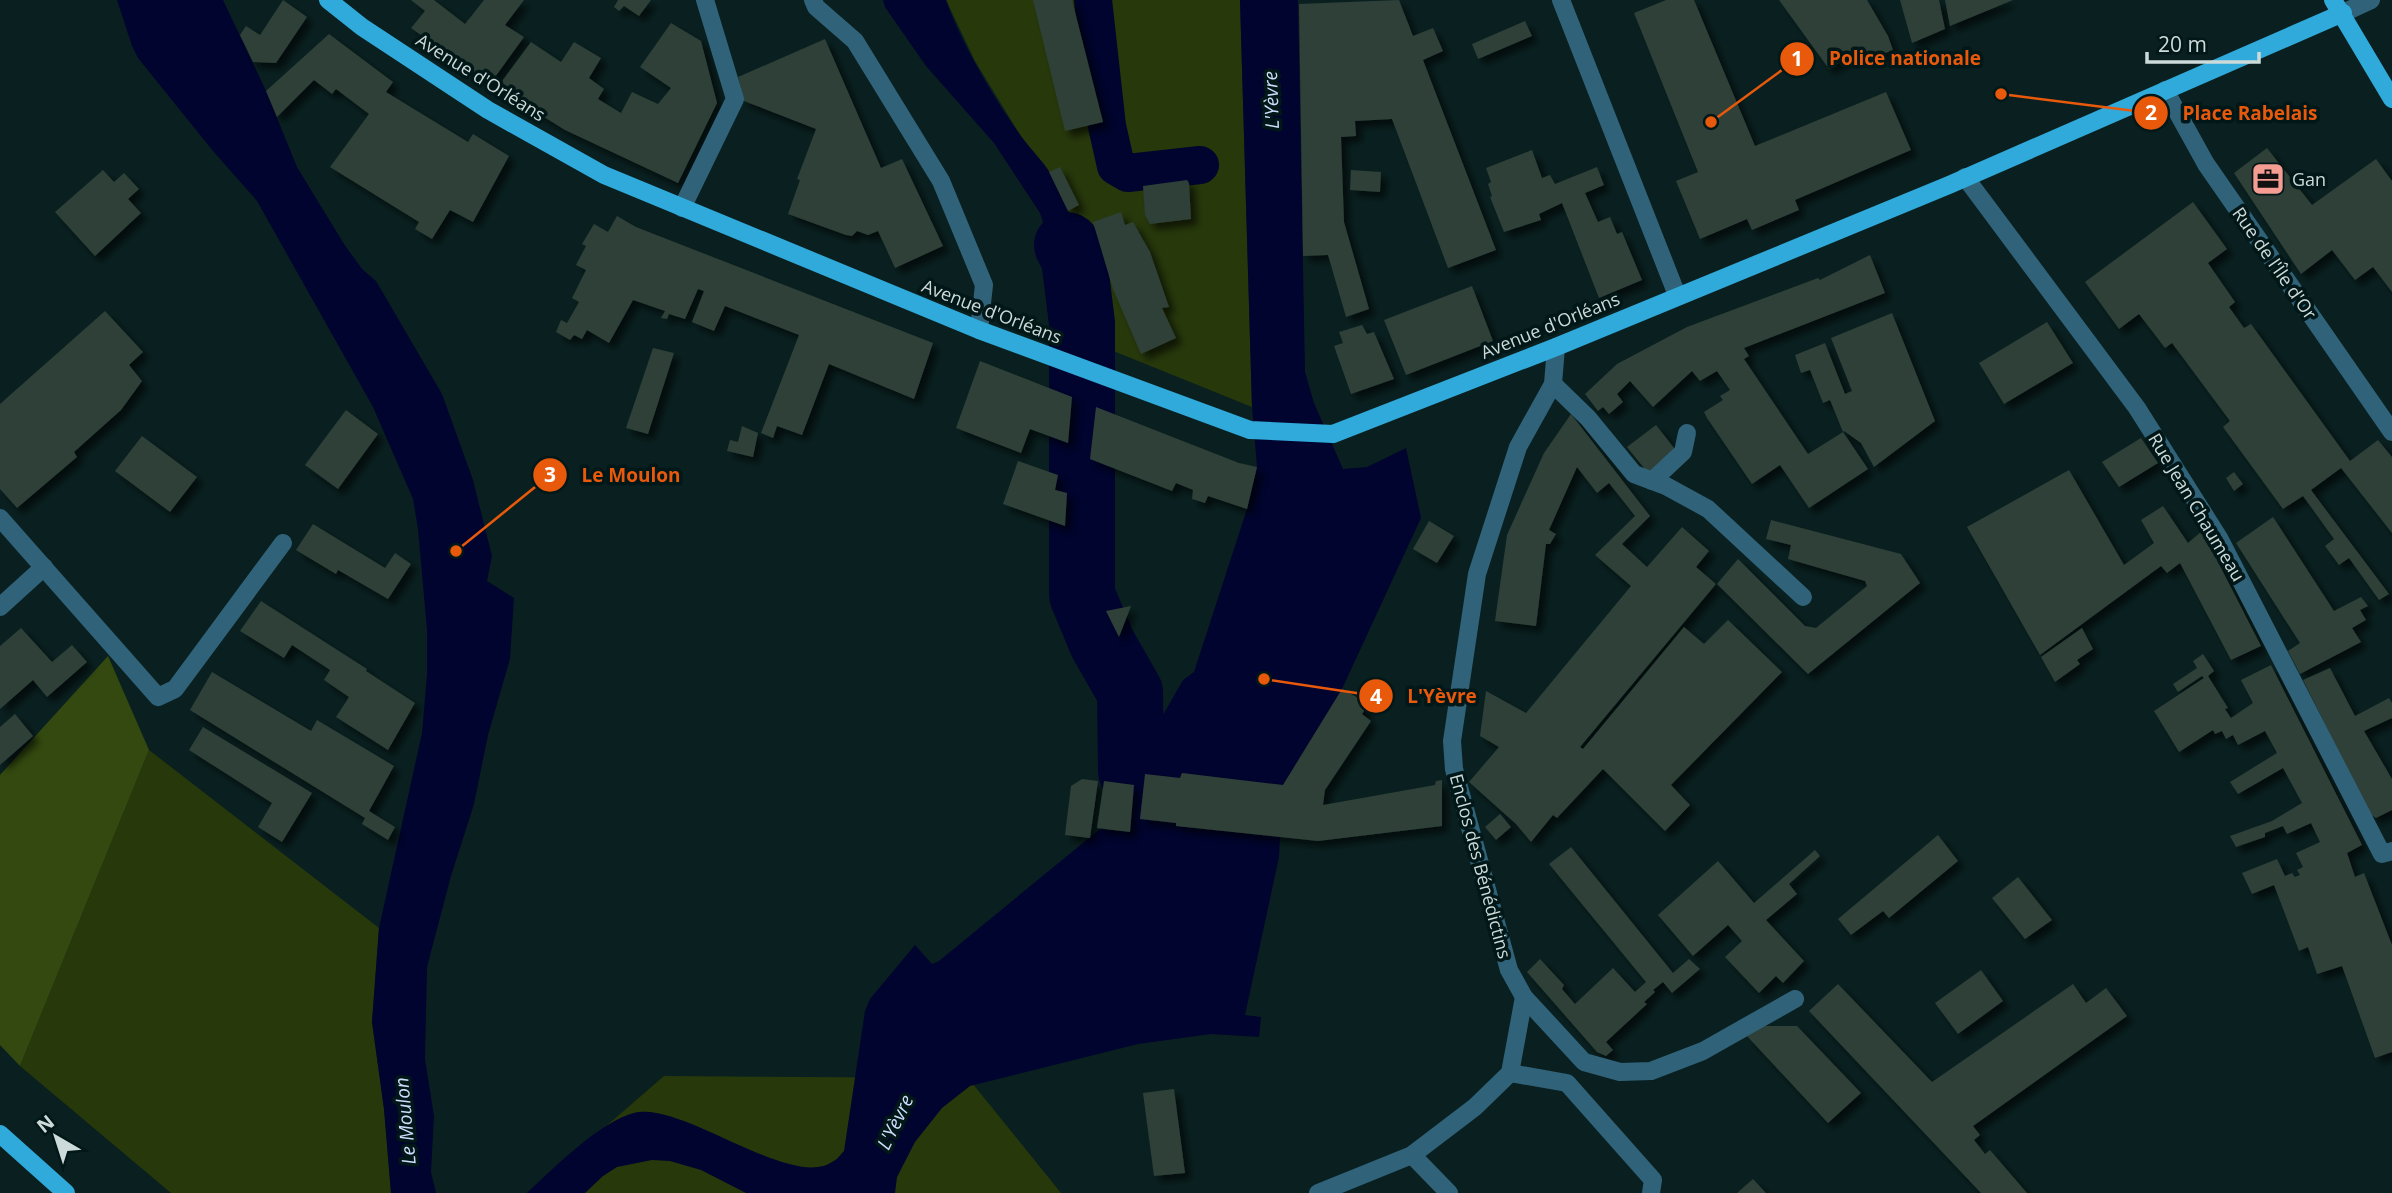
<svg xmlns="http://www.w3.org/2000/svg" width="2392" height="1193" viewBox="0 0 2392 1193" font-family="'Open Sans',sans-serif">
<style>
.green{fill:#27380b}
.forest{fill:#33490f}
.water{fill:#00042e}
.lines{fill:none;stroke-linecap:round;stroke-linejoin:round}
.canal{stroke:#00042e;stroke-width:38}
.river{stroke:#00042e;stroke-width:66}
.building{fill:#2e4037;filter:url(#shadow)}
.minor{stroke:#30637a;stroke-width:18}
.major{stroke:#30aada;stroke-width:18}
.labels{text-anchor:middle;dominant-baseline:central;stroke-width:7;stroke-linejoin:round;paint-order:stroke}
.street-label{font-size:18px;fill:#cddada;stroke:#021717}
.poi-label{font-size:18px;fill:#cddada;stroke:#021717;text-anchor:start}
.water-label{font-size:19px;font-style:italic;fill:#cdddfc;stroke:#021717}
.leader{fill:none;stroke:#e8590c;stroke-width:2.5}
.callout-dot{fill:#e8590c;stroke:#021717;stroke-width:2.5}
.mark-label{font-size:21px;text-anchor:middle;font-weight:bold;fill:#fff}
.callout-label{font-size:19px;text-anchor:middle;font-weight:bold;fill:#e8590c;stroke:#021717;stroke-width:7;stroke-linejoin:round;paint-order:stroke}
</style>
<defs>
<filter id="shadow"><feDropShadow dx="6" dy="6" stdDeviation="3.5" flood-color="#0009"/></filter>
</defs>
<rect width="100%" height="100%" fill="#0a2020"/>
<g class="green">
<path d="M946,0H1240L1252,407L1111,350L1083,250L1049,172L1022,138L975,61Z"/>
<path d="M149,750L379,928L372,1022L384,1109L391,1193H171L20,1066Z"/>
<path d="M664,1076L968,1078L1061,1193H529Z"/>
</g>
<path class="forest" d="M108,656L149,750L20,1066L0,1045V775Z"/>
<g class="water">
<path d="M117,0H223L266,91L297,167L344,244L362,269L376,281L442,394L473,480L492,556L487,581L514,598L510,659L488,735L474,804L451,876L427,967L425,1059L434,1116L431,1172L436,1193H391L384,1109L372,1022L379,928L422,733L427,675V630L418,529L413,499L373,407L257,201L213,151L138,58L132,46Z"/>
<path d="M883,0H946C960,41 997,104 1024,140C1032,151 1043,161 1050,173C1081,227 1094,291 1111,350L1065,328L1064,285L1040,213L994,143L926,66L885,7Z"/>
<path d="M1240,0H1298L1305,372L1314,403L1343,469L1367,467L1406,448L1421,518L1342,689L1283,785L1279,857L1245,1015L1261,1017L1259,1037L1211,1034L1138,1044L970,1086L942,1108L915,1142L897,1177L895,1193H746L701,1170L670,1161L652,1160L617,1167L603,1176L585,1193H527C553,1169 604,1117 639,1112C688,1106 792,1189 832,1162C837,1160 840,1155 844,1151L865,1011L870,999L915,945L932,964L939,961L1100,829L1130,832L1134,785L1131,771L1183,680L1194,672L1247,509L1257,467L1252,407Z"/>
</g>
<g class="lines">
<path class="canal" d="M1093,0L1107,126L1116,166L1128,173L1200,165"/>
<path class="river" d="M1067,245L1074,259L1082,323V595L1102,643L1130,692L1131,771L1166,856"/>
</g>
<g class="building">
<path d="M283,0L307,17L276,63L253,62L240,35L246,26L260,35Z"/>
<path d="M411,0H434L465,24L484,0H524L505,25L524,37L490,84L411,28L425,11Z"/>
<path d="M618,0H651L639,16L624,6L619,11L614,7Z"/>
<path d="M1033,0H1072L1103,122L1065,131Z"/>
<path d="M1399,0L1413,36L1433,28L1443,51L1423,60L1496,250L1448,268L1392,119L1355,121L1356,136L1341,137L1344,222L1369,309L1346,317L1328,255L1303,256L1299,4Z"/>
<path d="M1666,0H1694L1755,146L1886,92L1911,150L1795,200L1799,210L1752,230L1747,219L1700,239L1676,181L1698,172L1634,13Z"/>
<path d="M1779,0H1867L1888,36L1893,50L1866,61L1859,50L1829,69Z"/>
<path d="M1900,0H1939L1945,29L1912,43Z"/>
<path d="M1945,0H2013L1950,26Z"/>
<path d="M1525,21L1532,36L1478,59L1472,44Z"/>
<path d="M671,23L701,41L717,103L678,183L565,130L497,88L531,42L561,62L574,42L601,58L589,78L604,89L598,99L621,113L632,92L658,104L671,88L640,67Z"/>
<path d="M329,34L393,82L386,92L468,142L473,134L509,156L473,222L450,210L432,239L415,229L419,222L330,167L369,114L336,89L332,94L314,80L277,117L266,91Z"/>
<path d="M825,39L881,168L902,159L943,246L895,268L878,231L868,235L857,231L852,236L846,235L788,214L800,180L797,179L816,129L744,101L738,77Z"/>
<path d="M2267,148L2312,205L2376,159L2392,181V292L2373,267L2355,280L2332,250L2301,274L2234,173Z"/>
<path d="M1532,150L1542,178L1550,175L1555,184L1597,167L1604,185L1585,193L1598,222L1610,217L1617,234L1622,232L1642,280L1599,298L1562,203L1539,214L1541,220L1504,232L1490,197L1492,196L1488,184L1491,182L1486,168Z"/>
<path d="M1060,167L1079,205L1068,211L1049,172Z"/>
<path d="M103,170L114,182L124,173L139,189L128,199L141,213L95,256L55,212Z"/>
<path d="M1351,170L1381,172L1380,192L1350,190Z"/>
<path d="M1187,180L1189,183L1191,219L1150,224L1145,215L1143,186Z"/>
<path d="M2193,202L2227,249L2208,263L2235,302L2229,307L2244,328L2251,324L2350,461L2378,440L2392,457V533L2341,468L2311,490L2389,594L2379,600L2349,558L2339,565L2325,546L2334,539L2303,496L2283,509L2223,427L2230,421L2172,343L2165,348L2139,314L2119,329L2085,282Z"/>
<path d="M1121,212L1125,225L1133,222L1150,252L1169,307L1162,308L1176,338L1141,354L1113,289L1093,222Z"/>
<path d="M617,216L636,227L933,343L914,399L829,364L802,435L777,426L773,438L761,433L799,335L725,306L714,331L692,322L704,291L698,289L685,319L669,314L667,319L661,318L665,311L633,300L609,343L587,330L582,339L574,335L570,340L556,332L561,320L567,323L579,302L572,298L586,270L576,265L586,246L582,244L594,224L608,232Z"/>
<path d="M1870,255L1885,293L1744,348L1749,356L1744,359L1808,454L1843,432L1830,400L1823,403L1810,370L1801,373L1795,355L1825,343L1845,394L1852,391L1831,338L1892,313L1935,421L1874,467L1861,443L1844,431L1843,432L1868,469L1809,508L1780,465L1752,484L1707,418L1704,412L1723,400L1720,396L1730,390L1717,371L1700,381L1692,371L1653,407L1630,381L1617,394L1623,402L1609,414L1603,407L1598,411L1585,394L1617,364L1687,327L1818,278L1820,280Z"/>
<path d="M1472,286L1493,341L1406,375L1384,320Z"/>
<path d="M105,311L143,352L129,365L142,381L121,410L74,452L77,457L17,508L0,489V404Z"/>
<path d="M2047,322L2073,363L2004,404L1979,363Z"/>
<path d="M1362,325L1367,334L1374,332L1394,379L1351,394L1334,346L1343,343L1339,332Z"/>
<path d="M653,348L674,353L648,434L626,428Z"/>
<path d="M980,361L1072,397L1068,443L1030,429L1021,453L956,428Z"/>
<path d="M1096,407L1239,463L1257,467L1247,509L1208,496L1205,503L1192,499L1193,490L1176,483L1172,491L1090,459Z"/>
<path d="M346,410L378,434L338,489L305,465Z"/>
<path d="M1571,414L1650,516L1622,544L1647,567L1682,527L1709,551L1696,567L1716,584L1580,747L1583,749L1684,627L1704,644L1728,620L1782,672L1671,785L1690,805L1665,831L1603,769L1557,818L1553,815L1531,842L1516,824L1469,782L1499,747L1480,736L1486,691L1526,713L1631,586L1595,555L1635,516L1609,483L1597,493L1577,467L1549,530L1556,534L1550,544H1546L1536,626L1495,621L1507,535L1544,453Z"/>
<path d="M1656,425L1678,453L1648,473L1627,447Z"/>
<path d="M742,426L758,433L753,457L727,451L730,440L738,442Z"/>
<path d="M142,436L197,477L170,512L115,471Z"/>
<path d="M2141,438L2158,463L2119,487L2102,462Z"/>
<path d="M1018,461L1058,475L1055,490L1067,493L1065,526L1003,504Z"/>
<path d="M2069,470L2124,565L2154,543L2141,520L2163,506L2188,543L2202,531L2261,646L2231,660L2180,563L2167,573L2161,566L2040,655L1967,527Z"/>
<path d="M2234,472L2243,484L2234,491L2226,478Z"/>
<path d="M2273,517L2334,611L2361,597L2368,606L2360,610L2366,620L2352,628L2361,642L2300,674L2288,651L2300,643L2236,543Z"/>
<path d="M1771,520L1901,554L1920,583L1808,674L1717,584L1738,559L1805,626L1816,628L1867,586L1865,581L1788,559L1791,545L1766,539Z"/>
<path d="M1429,521L1454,536L1437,563L1413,549Z"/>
<path d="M313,524L385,568L395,553L411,564L388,599L338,570L336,574L296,550Z"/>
<path d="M261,601L367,669L366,671L415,703L388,750L336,717L349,697L324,680L330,670L292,645L284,658L240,631Z"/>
<path d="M1131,606L1119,637L1106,611Z"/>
<path d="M21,628L52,662L72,645L87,662L47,697L33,680L0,709V646Z"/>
<path d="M2082,628L2093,649L2077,660L2080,664L2055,682L2041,657Z"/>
<path d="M2203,654L2214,671L2208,676L2228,708L2225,709L2231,718L2253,703L2241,680L2271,665L2362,845L2347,853L2355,877L2364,873L2392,945V1052L2375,1058L2342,966L2317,974L2308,947L2299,951L2274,885L2252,894L2242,873L2277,859L2285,876L2292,873L2295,877L2300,875L2297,870L2303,867L2296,853L2320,842L2311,823L2287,834L2283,826L2265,833V837L2236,847L2230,836L2272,821L2302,803L2283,768L2238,794L2230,782L2277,753L2265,731L2238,745L2233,735L2226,739L2222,731L2215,734L2213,730L2179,752L2154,711L2204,678L2202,676L2178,692L2173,684L2197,668L2193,661Z"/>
<path d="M2330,668L2355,716L2389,698L2392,703V718L2364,731L2392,779V810L2376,818L2370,814L2303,680Z"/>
<path d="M212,672L311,731L317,720L394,766L369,811L395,827L388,840L362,824L365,818L190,710Z"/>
<path d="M1342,689L1369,704L1362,714L1371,721L1325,790L1323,805L1435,785L1436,781L1442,780V826L1318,841L1176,826V823L1140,819L1145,774L1180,778L1182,773L1283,785Z"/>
<path d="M15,714L33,736L0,765V727Z"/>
<path d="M203,727L312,793L282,842L258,827L272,803L189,750Z"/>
<path d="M1082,779L1098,781L1090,838L1065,835L1071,786Z"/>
<path d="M1104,781L1134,785L1130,832L1097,828Z"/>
<path d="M1500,814L1511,827L1496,840L1485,827Z"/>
<path d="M1938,835L1958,861L1889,918L1883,911L1851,935L1838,919Z"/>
<path d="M1571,847L1673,973L1689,959L1700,969L1672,993L1663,982L1653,990L1655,992L1644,1002L1647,1004L1606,1042L1613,1050L1606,1056L1597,1052L1527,972L1540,959L1564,985L1562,989L1575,1004L1613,968L1635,992L1646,982L1549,864Z"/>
<path d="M1815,850L1820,856L1789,884L1797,894L1766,920L1804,961L1783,983L1776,976L1759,993L1725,957L1742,941L1728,925L1693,956L1658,915L1718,861L1754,903Z"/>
<path d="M2018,877L2052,920L2025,939L1992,898Z"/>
<path d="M1981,970L2003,1001L1958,1034L1935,1003Z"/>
<path d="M1838,984L1932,1082L2073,984L2086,1003L2106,988L2127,1016L1973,1126L1980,1135L1974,1140L1985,1154L1990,1150L2027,1193H1981L1809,1011Z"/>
<path d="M1765,1026H1797L1861,1093L1828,1123L1747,1036Z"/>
<path d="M1174,1089L1185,1173L1154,1176L1143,1093Z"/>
<path d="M1753,1179L1766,1193H1737Z"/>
</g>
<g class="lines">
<g class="minor">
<path d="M813,0L816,7L855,41L941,181L984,285L979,330"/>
<path d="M1561,0L1677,295"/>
<path d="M2343,13L2371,0"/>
<path d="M2165,90L2206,164L2392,432"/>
<path d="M1965,177L2137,408L2219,538L2382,854L2392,851"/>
<path d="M682,208L735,99L705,0"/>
<path d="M1556,347L1553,384L1518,447L1477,574L1452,741L1454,769L1509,970L1524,997L1584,1062L1620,1072L1651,1071L1703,1051L1795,999"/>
<path d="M1553,384L1588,418L1634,474L1666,486L1708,509L1803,597"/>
<path d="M1652,481L1683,452L1687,433"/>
<path d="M0,518L158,697L175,689L283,543"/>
<path d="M0,607L44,567"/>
<path d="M1510,1073L1567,1083L1653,1180L1651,1193"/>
<path d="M1412,1155L1449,1193"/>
<path d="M1318,1193L1412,1155L1475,1107L1510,1073L1524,997"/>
</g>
<g class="major">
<path d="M328,0L362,27L488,110L604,175L979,330L1250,430L1333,434L1556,347L1949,185L2343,13"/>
<path d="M2333,0L2392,99"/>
<path d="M0,1134L66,1193"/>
</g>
</g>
<defs>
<symbol id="office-square" viewBox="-11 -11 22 22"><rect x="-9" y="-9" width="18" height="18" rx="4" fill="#f59c93" stroke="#021717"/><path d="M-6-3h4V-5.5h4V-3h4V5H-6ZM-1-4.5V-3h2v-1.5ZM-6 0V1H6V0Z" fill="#111"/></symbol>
</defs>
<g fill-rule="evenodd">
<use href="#office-square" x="2249" y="160" width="38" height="38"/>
</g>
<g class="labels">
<g class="street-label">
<text transform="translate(481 77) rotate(32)">Avenue d'Orléans</text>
<text transform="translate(2275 263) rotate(55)">Rue de l'Île d'Or</text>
<text transform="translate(992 311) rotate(21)">Avenue d'Orléans</text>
<text transform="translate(1550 325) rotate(-22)">Avenue d'Orléans</text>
<text transform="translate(2197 507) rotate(59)">Rue Jean Chaumeau</text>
<text transform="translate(1481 866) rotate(75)">Enclos des Bénédictins</text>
</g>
<g class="poi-label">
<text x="2292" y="179">Gan</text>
</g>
<g class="water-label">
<text transform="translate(1271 100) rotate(-92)">L'Yèvre</text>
<text transform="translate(405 1121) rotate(-95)">Le Moulon</text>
<text transform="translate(895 1122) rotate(-64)">L'Yèvre</text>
</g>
</g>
<path class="leader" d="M1711 122L1797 59M2001 94L2151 113M456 551L550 475M1264 679L1376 696"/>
<g class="callout-dot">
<circle cx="1711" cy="122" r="7"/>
<circle cx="2001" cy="94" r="7"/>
<circle cx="456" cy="551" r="7"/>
<circle cx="1264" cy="679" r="7"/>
<circle cx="1797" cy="59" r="18"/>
<circle cx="2151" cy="113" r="18"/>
<circle cx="550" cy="475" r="18"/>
<circle cx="1376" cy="696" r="18"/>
</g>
<g class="mark-label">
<text x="1797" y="66">1</text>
<text x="2151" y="120">2</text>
<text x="550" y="482">3</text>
<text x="1376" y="704">4</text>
</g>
<g class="callout-label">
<text x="1905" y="65">Police nationale</text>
<text x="2250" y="120">Place Rabelais</text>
<text x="631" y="482">Le Moulon</text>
<text x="1442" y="703">L'Yèvre</text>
</g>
<g transform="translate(56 1137) rotate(321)" stroke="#021717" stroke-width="5" paint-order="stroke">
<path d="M0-5L12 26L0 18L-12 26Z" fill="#cddada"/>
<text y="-10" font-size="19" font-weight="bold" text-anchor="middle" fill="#cddada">N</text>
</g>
<path d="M2147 52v10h112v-10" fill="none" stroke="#cddada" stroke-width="3.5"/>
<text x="2158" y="52" font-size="21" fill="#cddada" stroke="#021717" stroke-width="5" paint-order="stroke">20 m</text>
</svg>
